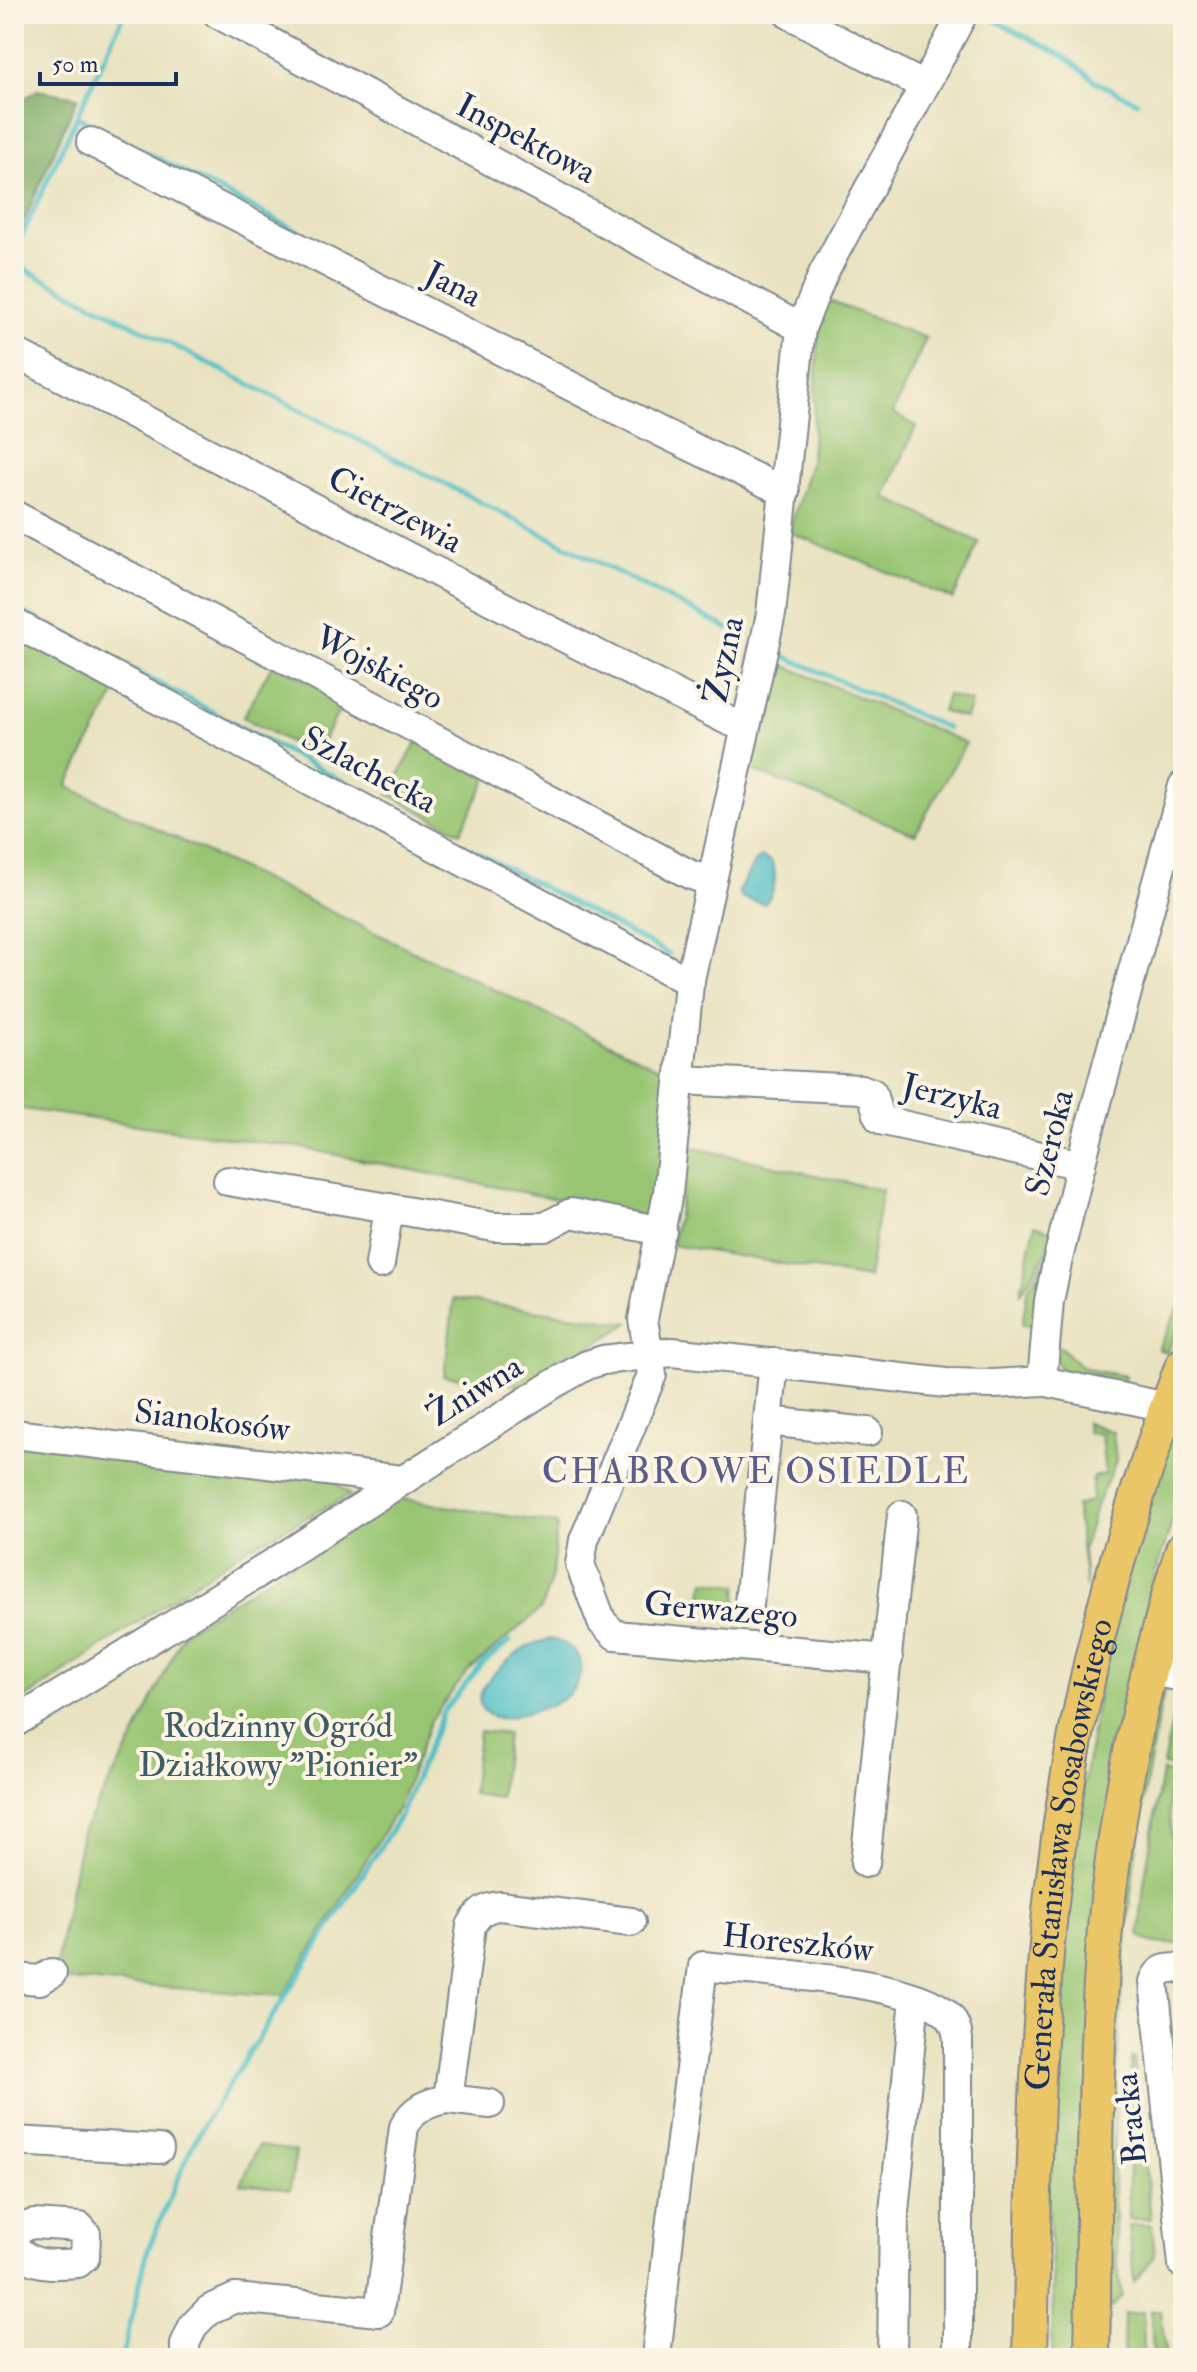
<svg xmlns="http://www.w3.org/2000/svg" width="1197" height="2372" viewBox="0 0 1197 2372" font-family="'IM FELL Double Pica',serif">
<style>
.green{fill:#98c572;stroke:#5a7a68;stroke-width:2}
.forest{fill:#7aaa64;stroke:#4a6c61;stroke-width:2}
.water{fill:#51bfc6;stroke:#367792;stroke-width:2}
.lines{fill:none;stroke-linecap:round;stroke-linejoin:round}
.stream{stroke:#51bfc6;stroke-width:5}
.minor-casing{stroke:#82888f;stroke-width:32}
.major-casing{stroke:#82888f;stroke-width:38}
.minor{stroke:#fff;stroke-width:28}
.major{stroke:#ebc669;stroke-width:34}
.labels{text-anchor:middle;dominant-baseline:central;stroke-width:8;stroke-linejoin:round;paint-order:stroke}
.street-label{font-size:34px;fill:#1b2f5e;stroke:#fcf5e5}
.park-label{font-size:34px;fill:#405c64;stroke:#fcf5e5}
.neighbourhood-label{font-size:36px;letter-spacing:2px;fill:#5c5d8c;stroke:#fcf5e5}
</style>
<rect width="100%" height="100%" fill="#fcf5e5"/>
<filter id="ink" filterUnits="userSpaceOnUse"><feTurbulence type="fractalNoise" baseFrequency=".0125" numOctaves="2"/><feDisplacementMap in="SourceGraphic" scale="16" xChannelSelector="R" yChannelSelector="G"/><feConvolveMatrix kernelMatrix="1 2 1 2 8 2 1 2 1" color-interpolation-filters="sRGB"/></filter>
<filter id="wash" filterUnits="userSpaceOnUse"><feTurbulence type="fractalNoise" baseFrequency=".006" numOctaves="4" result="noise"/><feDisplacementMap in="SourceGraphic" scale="32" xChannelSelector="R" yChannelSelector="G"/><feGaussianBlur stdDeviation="1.8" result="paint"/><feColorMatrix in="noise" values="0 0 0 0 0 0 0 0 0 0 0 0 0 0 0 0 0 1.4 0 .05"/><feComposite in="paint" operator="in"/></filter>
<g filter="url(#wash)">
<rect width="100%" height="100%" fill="#e8e2c0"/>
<g class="green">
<path d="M821,298L926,338L893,413L916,426L885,497L979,542L953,599L789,532L811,460Z"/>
<path d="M14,633L118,688L67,786L674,1075L656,1219L297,1147L14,1108Z"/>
<path d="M767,658L966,743L915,834L743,767Z"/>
<path d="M273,663L345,700L315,756L243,717Z"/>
<path d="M947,695L971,702L966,718L942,711Z"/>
<path d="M418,740L487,779L460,833L388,794Z"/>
<path d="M691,1147L882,1190L868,1278L672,1245Z"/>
<path d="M1035,1225L1052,1231L1053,1241L1020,1295Z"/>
<path d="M1046,1259L1038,1326L1022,1325L1027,1291Z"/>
<path d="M454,1299L629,1323L527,1386L444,1376Z"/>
<path d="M1183,1299V1316L1167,1353L1158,1349Z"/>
<path d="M1053,1346L1062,1348C1083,1374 1093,1370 1125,1376L1122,1388L1062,1371L1055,1361Z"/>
<path d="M1086,1422L1113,1432L1116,1461L1097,1503L1083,1549L1086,1588L1076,1506L1091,1501L1093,1477L1105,1474L1101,1434L1088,1433Z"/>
<path d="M1173,1423L1183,1427V1488L1152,1584L1147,1610L1080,2358H1052L1053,2287L1047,2182L1057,1951L1105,1650Z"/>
<path d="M14,1442L330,1478L350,1495L242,1551L14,1706Z"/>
<path d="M396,1498L557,1524L552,1576L541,1609L466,1673L431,1720L398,1808L283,1996L53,1979L82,1832L132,1742L184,1632Z"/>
<path d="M705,1581L738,1585L736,1605L700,1602Z"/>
<path d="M1166,1682C1135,1819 1121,1957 1116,2097C1114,2163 1111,2231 1122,2296L1111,2309L1105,2265L1115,1959L1154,1694Z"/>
<path d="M1180,1685H1183V1732L1177,1752L1178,1768L1163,1765Z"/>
<path d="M479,1731L507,1734L500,1798L472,1794Z"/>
<path d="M1162,1771L1174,1774L1176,1792L1167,1794L1183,1943C1168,1944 1150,1946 1139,1935L1144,1884Z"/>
<path d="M1131,2058H1134L1151,2219H1128Z"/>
<path d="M258,2146L296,2151L290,2190L241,2184Z"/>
<path d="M1129,2225H1152L1155,2256L1134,2282Z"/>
<path d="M1161,2310L1166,2358H1153L1151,2311Z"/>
<path d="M1143,2312L1144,2358H1123L1124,2314Z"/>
</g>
<path class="forest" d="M37,90L78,97L14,244V106Z"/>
<g class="water">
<path d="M761,857L771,861C778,873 775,895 764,904L743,898L739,895V890L756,860Z"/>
<path d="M551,1639C565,1642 575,1649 581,1662C582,1698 551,1707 522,1714C512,1716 501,1721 491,1716C455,1698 514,1653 533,1644C538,1642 545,1641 551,1639Z"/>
</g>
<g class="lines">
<g class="stream">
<path d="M983,14L1065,57L1098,83L1137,102"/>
<path d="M78,117L297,231"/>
<path d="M14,253L124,14"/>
<path d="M14,264L729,629"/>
<path d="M14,607L669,954"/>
<path d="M777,653L947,728"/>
<path d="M122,2358L148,2249L192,2146L207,2119L400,1816L443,1712L482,1664L510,1641"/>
</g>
</g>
</g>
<g filter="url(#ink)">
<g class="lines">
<defs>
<g id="minor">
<path d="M218,14L801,328"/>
<path d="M789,14L924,86"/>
<path d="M91,142L663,433L785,492"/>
<path d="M14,352L508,609L729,721L746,726"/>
<path d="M14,515L691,875L710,881"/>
<path d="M14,623L690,982"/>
<path d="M680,1080L861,1089L872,1093L879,1118L884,1121L1081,1165"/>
<path d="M228,1181L389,1208"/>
<path d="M380,1264L389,1208L494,1227H545L571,1213L662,1231"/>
<path d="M1042,1381L1049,1301L1057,1263L1087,1139L1183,786"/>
<path d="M768,1421L868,1432"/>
<path d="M14,1434L402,1480"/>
<path d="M749,1604L774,1363"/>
<path d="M888,1659L615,1635L602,1622L580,1564L584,1540L652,1375L643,1319L668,1193L689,984L771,614L801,328L823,274L963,14"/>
<path d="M1149,1671L1183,1677"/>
<path d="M14,1723L258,1573L555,1383L587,1365L603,1360L672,1352L946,1383L994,1384L1042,1381L1167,1407L1183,1412"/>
<path d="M865,1863L902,1515"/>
<path d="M1183,1969C1169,1967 1159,1967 1154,1982L1183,2264"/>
<path d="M14,1978L40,1980L52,1973"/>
<path d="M448,2099L490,2104"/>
<path d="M14,2141L159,2149"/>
<path d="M14,2229L34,2224L80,2227L86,2234L85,2257L78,2263C54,2265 28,2267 14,2245"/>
<path d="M185,2358V2344L193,2326L209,2310L235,2298L379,2312L404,2127C413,2108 429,2102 448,2099L471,1926C478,1913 486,1907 500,1906L631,1922"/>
<path d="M656,2358L670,2228L703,1966C756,1972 915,1980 949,2016C955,2023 957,2030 958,2039V2358"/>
<path d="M892,2358L894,2212L915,1998"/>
</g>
<g id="major">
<path id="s1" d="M1030,2358C1034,2195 1035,2030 1055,1868C1076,1696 1121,1526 1183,1365"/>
<path d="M1092,2358C1095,2215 1093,2071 1105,1928C1117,1800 1145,1672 1183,1549"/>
</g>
</defs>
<use href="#minor" class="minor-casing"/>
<use href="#major" class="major-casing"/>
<use href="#minor" class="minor"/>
<use href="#major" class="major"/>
</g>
</g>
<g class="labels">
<g class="street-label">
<text transform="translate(526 139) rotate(28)">Inspektowa</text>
<text transform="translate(453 285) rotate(27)">Jana</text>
<text transform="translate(395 510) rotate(28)">Cietrzewia</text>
<text transform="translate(724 660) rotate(-78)">Żyzna</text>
<text transform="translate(379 668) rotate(28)">Wojskiego</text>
<text transform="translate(369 770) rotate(28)">Szlachecka</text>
<text transform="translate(952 1097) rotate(14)">Jerzyka</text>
<text transform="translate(1050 1143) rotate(-76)">Szeroka</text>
<text transform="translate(475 1391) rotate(-32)">Żniwna</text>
<text transform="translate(212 1421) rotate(7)">Sianokosów</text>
<text transform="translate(721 1610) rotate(5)">Gerwazego</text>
<text stroke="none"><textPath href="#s1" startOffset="506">Generała Stanisława Sosabowskiego</textPath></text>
<text transform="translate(798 1943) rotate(6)">Horeszków</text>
<text transform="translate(1131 2119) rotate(-96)">Bracka</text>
</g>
<g class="park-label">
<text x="278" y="1726">Rodzinny Ogród<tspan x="278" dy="39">Działkowy "Pionier"</tspan></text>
</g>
<g class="neighbourhood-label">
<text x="756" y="1471">CHABROWE OSIEDLE</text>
</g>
</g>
<rect width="1197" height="2372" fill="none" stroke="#fcf5e5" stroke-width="48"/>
<path d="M40 72v12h136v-12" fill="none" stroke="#1b2f5e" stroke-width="4"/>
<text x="52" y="72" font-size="24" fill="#1b2f5e" stroke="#fcf5e5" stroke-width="6" paint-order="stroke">50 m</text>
</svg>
